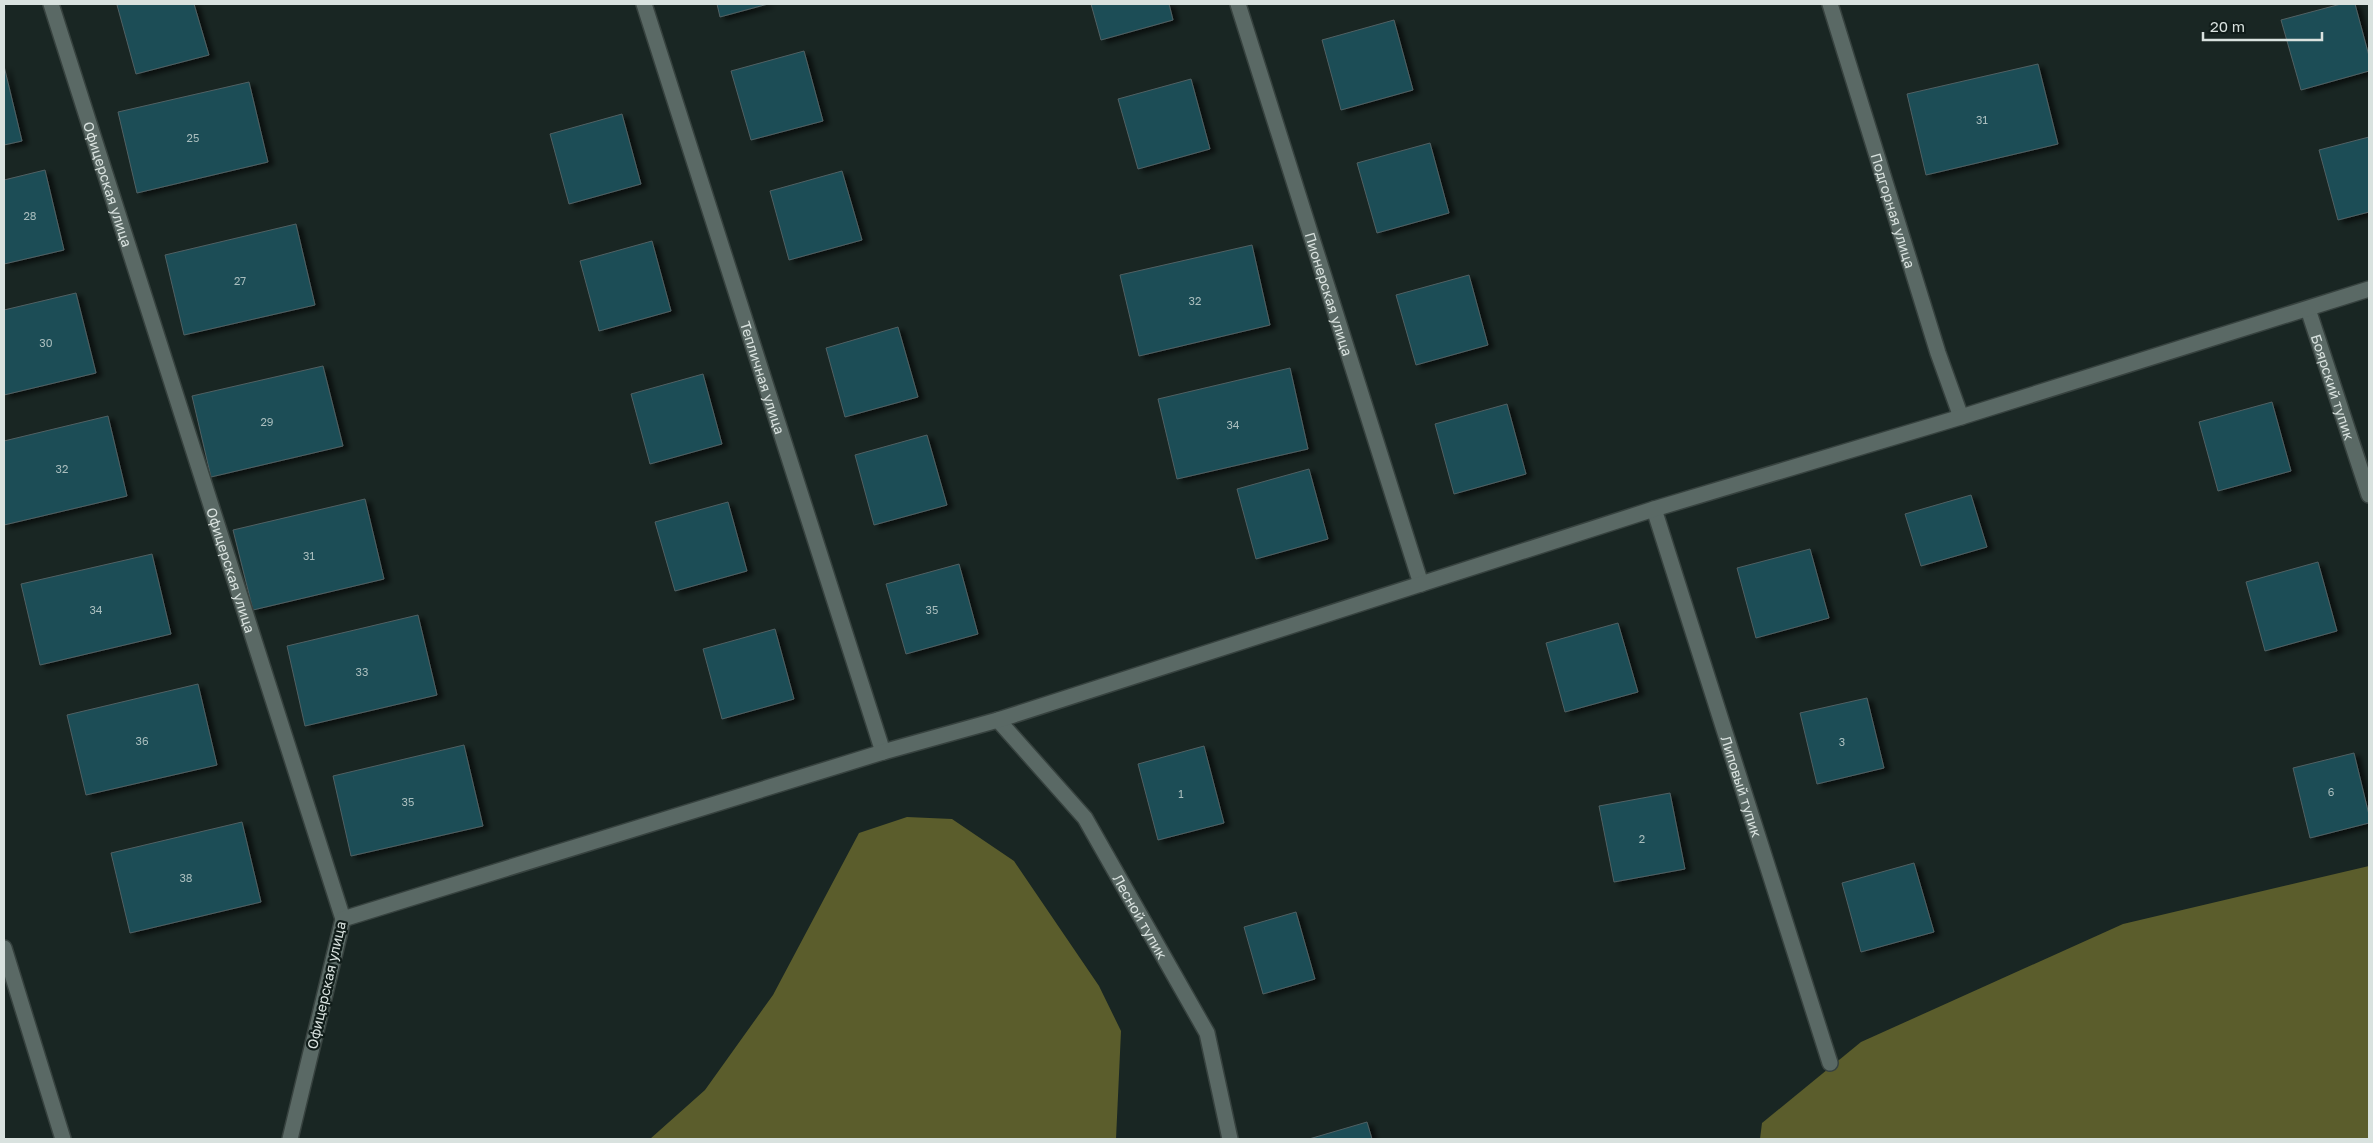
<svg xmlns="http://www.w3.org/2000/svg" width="2373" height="1143" viewBox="0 0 2373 1143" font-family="'Golos Text',sans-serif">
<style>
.forest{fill:#5b5d2c}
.building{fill:#1a4e57;stroke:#516063;filter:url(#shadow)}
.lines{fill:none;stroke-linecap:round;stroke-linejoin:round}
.service-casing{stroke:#37423f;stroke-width:18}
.minor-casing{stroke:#37423f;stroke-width:18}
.service{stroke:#5a6965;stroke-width:15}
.minor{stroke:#5a6965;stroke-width:15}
.labels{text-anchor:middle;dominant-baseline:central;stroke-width:4.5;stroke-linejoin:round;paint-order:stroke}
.number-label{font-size:11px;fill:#a9bdbd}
.street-label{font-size:14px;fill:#d9e2df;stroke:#101c19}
</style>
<defs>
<filter id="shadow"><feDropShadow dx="5.5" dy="3" stdDeviation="2.5" flood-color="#0009"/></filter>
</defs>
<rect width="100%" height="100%" fill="#192623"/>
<g class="forest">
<path d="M907,817L952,819L1014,861L1099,986L1121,1031L1116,1139H650L705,1090L773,995L859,833Z"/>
<path d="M2369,866V1139H1760L1762,1123L1861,1042L2123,924Z"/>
</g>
<g class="building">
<path d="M122,4H194L209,55L136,74L117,5Z"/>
<path d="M717,4H768L720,17Z"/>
<path d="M1091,4H1169L1173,20L1101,40Z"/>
<path d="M2341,4H2355L2369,56V71L2301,90L2281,20Z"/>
<path d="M1394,20L1413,90L1341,110L1322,40Z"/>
<path d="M804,51L823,121L751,140L731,71Z"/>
<path d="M2038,64L2058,144L1926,175L1907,94Z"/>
<path d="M4,66L22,141L4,145Z"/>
<path d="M1191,79L1210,149L1138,169L1118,99Z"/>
<path d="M249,82L268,162L137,193L118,112Z"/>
<path d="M622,114L641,184L569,204L550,134Z"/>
<path d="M2369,137V212L2338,220L2319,150Z"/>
<path d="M1430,143L1449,213L1377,233L1357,163Z"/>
<path d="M45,170L64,250L4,264V180Z"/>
<path d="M842,171L862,240L789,260L770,191Z"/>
<path d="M296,224L315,305L184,335L165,255Z"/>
<path d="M652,241L671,311L599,331L580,261Z"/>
<path d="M1252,245L1270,325L1139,356L1120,275Z"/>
<path d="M1469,275L1488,345L1416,365L1396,295Z"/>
<path d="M76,293L96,373L4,395V310Z"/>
<path d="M898,327L918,397L845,417L826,348Z"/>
<path d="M323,366L343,446L211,477L192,396Z"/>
<path d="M1290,368L1308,449L1177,479L1158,399Z"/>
<path d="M703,374L722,444L650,464L631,394Z"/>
<path d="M2272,402L2291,471L2218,491L2199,422Z"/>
<path d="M1507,404L1526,474L1454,494L1435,424Z"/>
<path d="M108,416L127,496L4,525V441Z"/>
<path d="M927,435L947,505L874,525L855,455Z"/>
<path d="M1309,469L1328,539L1256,559L1237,489Z"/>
<path d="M1971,495L1987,547L1921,566L1905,514Z"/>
<path d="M365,499L384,579L253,610L233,530Z"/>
<path d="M728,502L747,571L675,591L655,522Z"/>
<path d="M1810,549L1829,618L1756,638L1737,568Z"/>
<path d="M152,554L171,634L40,665L21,584Z"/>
<path d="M2318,562L2337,631L2265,651L2246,582Z"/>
<path d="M959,564L978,634L906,654L886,584Z"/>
<path d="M418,615L437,695L305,726L287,646Z"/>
<path d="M1618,623L1638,692L1565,712L1546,643Z"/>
<path d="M775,629L794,699L722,719L703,649Z"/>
<path d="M198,684L217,765L86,795L67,715Z"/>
<path d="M1867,698L1884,768L1817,784L1800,713Z"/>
<path d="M464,745L483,826L351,856L333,776Z"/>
<path d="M1204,746L1224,823L1158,840L1138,764Z"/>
<path d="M2354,753L2369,815V823L2310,838L2293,768Z"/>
<path d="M1670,793L1685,869L1614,882L1599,806Z"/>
<path d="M242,822L261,902L130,933L111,853Z"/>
<path d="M1914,863L1934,932L1861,952L1842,883Z"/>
<path d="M1296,912L1315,979L1263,994L1244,927Z"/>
<path d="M1367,1122L1372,1139H1309Z"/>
</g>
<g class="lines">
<defs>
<path id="service" d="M4,948L63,1139"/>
<g id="minor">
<path id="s1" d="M51,4L343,919L290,1139"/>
<path id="s2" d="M644,4L883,752"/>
<path id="s3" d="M1238,4L1421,584"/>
<path id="s4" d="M1830,4L1938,353L1961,417"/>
<path id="s5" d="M2308,309L2369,495"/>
<path id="s6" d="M1654,509L1830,1063"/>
<path id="s7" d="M998,720L1085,818L1207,1033L1230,1139"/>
<path d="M343,919L883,752L998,720L1654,509L1961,417L2369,289"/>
</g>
</defs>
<use href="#service" class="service-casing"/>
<use href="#minor" class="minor-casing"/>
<use href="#service" class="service"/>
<use href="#minor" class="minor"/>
</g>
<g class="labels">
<g class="number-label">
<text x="1982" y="119">31</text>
<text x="193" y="137">25</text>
<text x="30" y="215">28</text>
<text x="240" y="280">27</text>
<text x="1195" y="300">32</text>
<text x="46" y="342">30</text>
<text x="267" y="421">29</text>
<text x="1233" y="424">34</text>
<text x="62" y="468">32</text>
<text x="309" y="555">31</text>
<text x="96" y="609">34</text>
<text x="932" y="609">35</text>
<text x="362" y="671">33</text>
<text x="142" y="740">36</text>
<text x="1842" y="741">3</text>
<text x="2331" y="791">6</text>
<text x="1181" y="793">1</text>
<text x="408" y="801">35</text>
<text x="1642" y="838">2</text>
<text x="186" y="877">38</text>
</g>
<g class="street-label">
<text stroke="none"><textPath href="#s1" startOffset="189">Офицерская улица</textPath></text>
<text stroke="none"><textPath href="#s4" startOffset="216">Подгорная улица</textPath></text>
<text stroke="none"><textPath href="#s3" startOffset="304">Пионерская улица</textPath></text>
<text stroke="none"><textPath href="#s2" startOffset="392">Тепличная улица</textPath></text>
<text stroke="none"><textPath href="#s5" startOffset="82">Боярский тупик</textPath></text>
<text stroke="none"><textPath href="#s1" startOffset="594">Офицерская улица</textPath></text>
<text stroke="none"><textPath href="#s6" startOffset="291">Липовый тупик</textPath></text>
<text stroke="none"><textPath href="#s7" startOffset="244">Лесной тупик</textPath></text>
<text transform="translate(326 985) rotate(-77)">Офицерская улица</text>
</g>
</g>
<rect width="2373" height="1143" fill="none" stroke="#d9e2df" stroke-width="10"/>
<path d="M2203 32v8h119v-8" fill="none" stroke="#d9e2df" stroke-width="2.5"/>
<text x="2210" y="32" font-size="15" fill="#d9e2df" stroke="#101c19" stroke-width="4" paint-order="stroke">20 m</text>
</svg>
